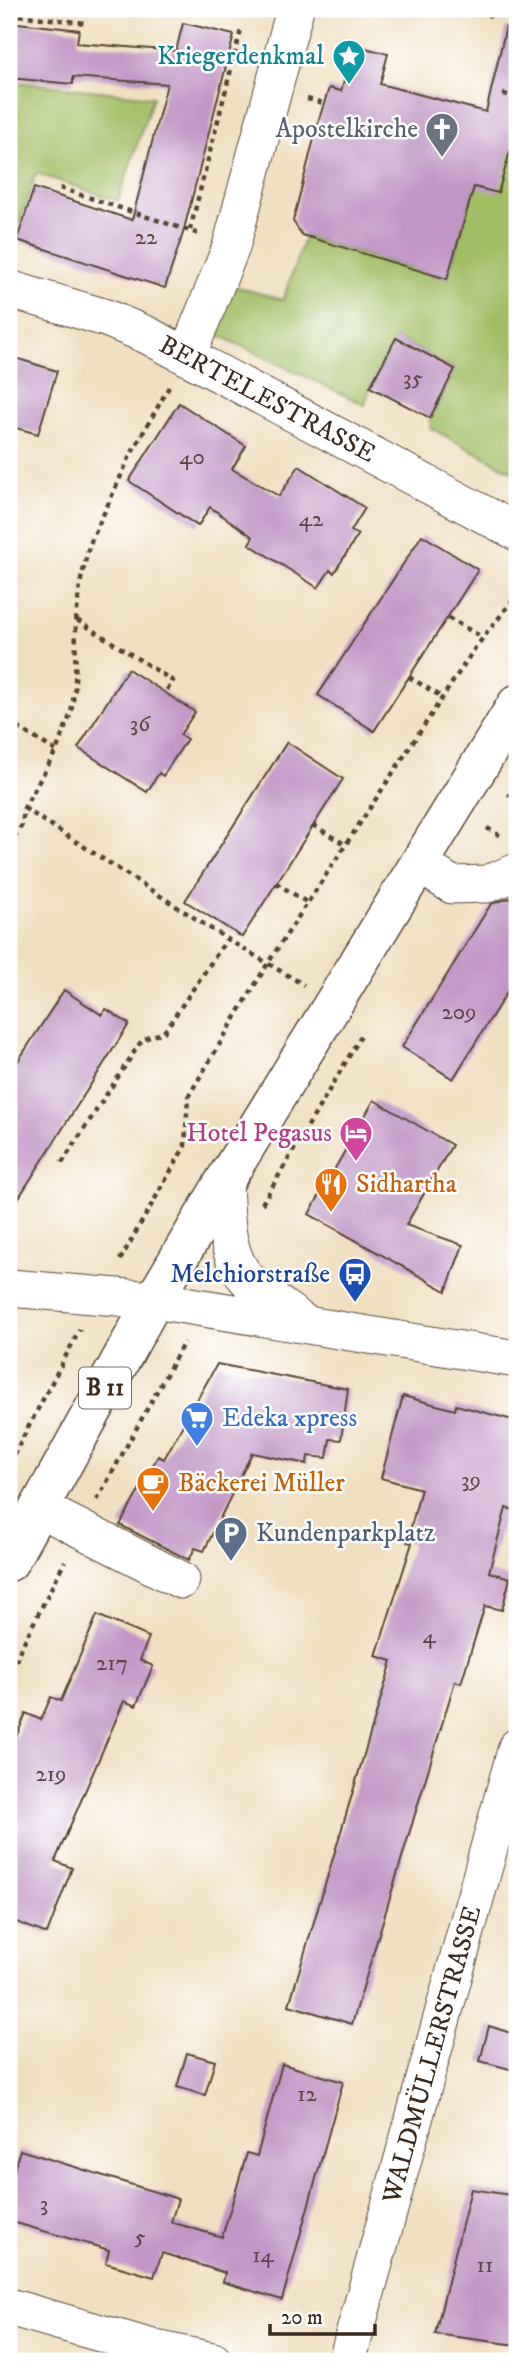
<svg xmlns="http://www.w3.org/2000/svg" width="526" height="2370" viewBox="0 0 526 2370" font-family="'IM FELL DW Pica',serif">
<style>
.green{fill:#a2be65;stroke:#6e7442;stroke-width:2}
.building{fill:#c197c6}
.lines{fill:none;stroke-linecap:round;stroke-linejoin:round}
.minor-casing{stroke:#564536;stroke-width:39}
.major-casing{stroke:#564536;stroke-width:41}
.path{stroke:#564536;stroke-width:4.5;stroke-dasharray:5 5;stroke-linecap:butt}
.minor{stroke:#fff;stroke-width:37}
.major{stroke:#fff;stroke-width:38}
.labels{text-anchor:middle;dominant-baseline:central;stroke-width:5;stroke-linejoin:round;paint-order:stroke}
.number-label{font-size:23px;fill:#5c4548}
.shield{fill:#fff;stroke:#766a62;stroke-width:2}
.shield-label{font-size:24px;font-weight:bold;fill:#3b2a1e}
.culture-label{font-size:26px;fill:#0d838f;stroke:#fff;text-anchor:end}
.worship-label{font-size:26px;fill:#5b616d;stroke:#fff;text-anchor:end}
.street-label{font-size:26px;fill:#3b2a1e;stroke:#fff}
.hotel-label{font-size:26px;fill:#b23c85;stroke:#fff;text-anchor:end}
.food-label{font-size:26px;fill:#c56008;stroke:#fff;text-anchor:start}
.transit-label{font-size:26px;fill:#164399;stroke:#fff;text-anchor:end}
.shop-label{font-size:26px;fill:#366cbe;stroke:#fff;text-anchor:start}
.service-label{font-size:26px;fill:#4e5e75;stroke:#fff;text-anchor:start}
</style>
<rect width="100%" height="100%" fill="#fff"/>
<filter id="ink" filterUnits="userSpaceOnUse"><feTurbulence type="fractalNoise" baseFrequency=".0143" numOctaves="2"/><feDisplacementMap in="SourceGraphic" scale="14" xChannelSelector="R" yChannelSelector="G"/><feConvolveMatrix kernelMatrix="1 2 1 2 8 2 1 2 1" color-interpolation-filters="sRGB"/></filter>
<filter id="wash" filterUnits="userSpaceOnUse"><feTurbulence type="fractalNoise" baseFrequency=".00686" numOctaves="4" result="noise"/><feDisplacementMap in="SourceGraphic" scale="28" xChannelSelector="R" yChannelSelector="G"/><feGaussianBlur stdDeviation="1.57" result="paint"/><feColorMatrix in="noise" values="0 0 0 0 0 0 0 0 0 0 0 0 0 0 0 0 0 1.4 0 .05"/><feComposite in="paint" operator="in"/></filter>
<g filter="url(#wash)">
<rect width="100%" height="100%" fill="#f0dfc0"/>
<g class="green">
<path d="M9,81L153,97L118,201L36,173L9,255Z"/>
<path d="M510,152L517,154V474L430,428V418L455,369L396,338L370,387L365,405L208,330L227,284L283,300L305,236L447,279L474,187Z"/>
</g>
<g id="blocks">
<g class="building">
<path d="M9,22L79,30L77,43L176,51L183,23L234,35L183,233L165,288L17,240L34,188L132,220L167,84L73,77V84L9,78Z"/>
<path d="M506,27L517,29V154L510,152L498,193L474,187L447,279L302,235L293,221L319,119L329,88L341,91L354,45L388,54L380,84L486,112Z"/>
<path d="M396,338L455,369L430,418L370,387Z"/>
<path d="M9,356L57,371L38,434L9,426Z"/>
<path d="M179,403L246,446L232,469L279,496L299,466L365,508L351,531L358,535L334,573L330,570L318,588L249,544L253,537L210,507L198,526L129,481Z"/>
<path d="M422,535L478,570L374,731L318,695Z"/>
<path d="M128,669L195,712L180,735L187,739L163,776L159,773L147,792L78,748Z"/>
<path d="M287,742L343,779L242,937L185,901Z"/>
<path d="M509,898L517,902V976L453,1079L402,1047L491,904Z"/>
<path d="M64,990L102,1015L106,1009L129,1024L9,1213V1075Z"/>
<path d="M374,1100L452,1145L406,1225L463,1245L446,1291L309,1214Z"/>
<path d="M217,1364L348,1389L341,1440L330,1439L327,1458L308,1456L307,1464L252,1453L204,1551L195,1548L189,1560L120,1525L158,1456L164,1459Z"/>
<path d="M403,1396L455,1410L456,1405L517,1421V1511L506,1508L489,1572L510,1578L502,1610L485,1606L461,1683L455,1681L352,2024L289,2005L392,1661L376,1656L412,1543L407,1542L421,1489L381,1478Z"/>
<path d="M97,1615L149,1637L140,1660L153,1666L136,1706L124,1701L55,1861L72,1868L47,1934L9,1919V1754L26,1713L41,1720L51,1697L61,1701Z"/>
<path d="M489,2026L517,2035V2071L480,2061Z"/>
<path d="M187,2053L215,2061L205,2095L177,2087Z"/>
<path d="M282,2064L343,2082L282,2300L223,2282L225,2273L162,2253L154,2277L106,2263L109,2250L9,2221V2188L20,2150L178,2199L171,2222L222,2237L247,2153L257,2156Z"/>
<path d="M471,2189L517,2196V2345L435,2334Z"/>
</g>
</g>
</g>
<g filter="url(#ink)">
<use href="#blocks" fill-opacity="0" stroke="#564536" stroke-width="2"/>
<g class="lines">
<defs>
<g id="minor">
<path id="s1" d="M9,289L106,318L147,335L517,532"/>
<path d="M187,356L231,247L295,9"/>
<path d="M419,864L452,885L487,884L517,872"/>
<path d="M224,1182C226,1214 224,1256 249,1281C264,1296 284,1308 301,1321"/>
<path d="M9,1288L154,1300L517,1359"/>
<path d="M39,1508L181,1580"/>
<path d="M9,2307L156,2349L213,2361"/>
<path id="s2" d="M347,2361L517,1747"/>
</g>
<path id="major" d="M9,1562L154,1300L224,1182L517,704"/>
</defs>
<use href="#minor" class="minor-casing"/>
<use href="#major" class="major-casing"/>
<g class="path">
<path d="M458,9L492,16"/>
<path d="M9,14L85,23"/>
<path d="M503,94L517,97"/>
<path d="M307,99L324,103"/>
<path d="M60,188L199,234"/>
<path d="M190,230L241,30"/>
<path d="M448,618L482,637"/>
<path d="M77,620L173,681L165,693"/>
<path d="M409,677L442,697"/>
<path d="M9,722L56,751"/>
<path d="M508,794L517,799"/>
<path d="M24,808L227,939L304,985"/>
<path d="M313,825L346,845"/>
<path d="M487,828L504,838"/>
<path d="M9,846L22,825L24,808L56,751L71,713L75,688L76,619L80,584L89,546L130,456L169,387"/>
<path d="M276,883L308,903"/>
<path d="M62,1163L142,1040L164,1032L227,939"/>
<path d="M262,1204L361,1036"/>
<path d="M120,1260L185,1146L188,1097L268,963L475,648L517,595"/>
<path d="M9,1464L80,1329"/>
<path d="M97,1500L184,1342"/>
<path d="M9,1680L20,1650L65,1561"/>
</g>
<use href="#minor" class="minor"/>
<use href="#major" class="major"/>
</g>
</g>
<defs>
<symbol id="sight-pin" viewBox="-11 -11 22 30"><path d="M0 17L-7.5 6A9.5 9.5 0 1 1 7.5 6Z" fill="#0f9aa8" stroke="#fff"/><path d="M0-6L1.8-2.2L6-1.7L2.9 1.2L3.7 5.4L0 3.3L-3.7 5.4L-2.9 1.2L-6-1.7L-1.8-2.2Z" fill="#fff"/></symbol>
<symbol id="church-pin" viewBox="-11 -11 22 30"><path d="M0 17L-7.5 6A9.5 9.5 0 1 1 7.5 6Z" fill="#6b7280" stroke="#fff"/><path d="M-1.2-6h2.4v3.5h3.3v2.4h-3.3V6h-2.4V-.1h-3.3v-2.4h3.3Z" fill="#fff"/></symbol>
<symbol id="hotel-pin" viewBox="-11 -11 22 30"><path d="M0 17L-7.5 6A9.5 9.5 0 1 1 7.5 6Z" fill="#d1479c" stroke="#fff"/><path d="M-6-4.5h1.5V1H6V5H4.5V3h-9V5H-6ZM-4 0a1.8 1.8 0 1 1 3.6 0ZM.5 0V-2.5h3Q6-2.5 6 0Z" fill="#fff"/></symbol>
<symbol id="restaurant-pin" viewBox="-11 -11 22 30"><path d="M0 17L-7.5 6A9.5 9.5 0 1 1 7.5 6Z" fill="#e8710a" stroke="#fff"/><path d="M-5-6h1v4h1v-4h1v4h1v-4h1v5L-1.5 .5V6h-2V.5L-5-1ZM5-6V6H3V1.5H1.5Q1.5-4 5-6Z" fill="#fff"/></symbol>
<symbol id="bus-pin" viewBox="-11 -11 22 30"><path d="M0 17L-7.5 6A9.5 9.5 0 1 1 7.5 6Z" fill="#1a4fb4" stroke="#fff"/><path d="M-5-6H5V4H4V6H2V4H-2V6H-4V4H-5ZM-3.5-4V0h7V-4ZM-3.5 1.2v1.5H-2V1.2ZM2 1.2v1.5H3.5V1.2Z" fill="#fff"/></symbol>
<symbol id="supermarket-pin" viewBox="-11 -11 22 30"><path d="M0 17L-7.5 6A9.5 9.5 0 1 1 7.5 6Z" fill="#3f7fe0" stroke="#fff"/><path d="M-6-5.5h2.5l.6 2H6L4.5 2H-2.5L-4.4-4H-6ZM-1.5 3.2a1.3 1.3 0 1 0 .1 0ZM3 3.2a1.3 1.3 0 1 0 .1 0Z" fill="#fff"/></symbol>
<symbol id="cafe-pin" viewBox="-11 -11 22 30"><path d="M0 17L-7.5 6A9.5 9.5 0 1 1 7.5 6Z" fill="#e8710a" stroke="#fff"/><path d="M-5.5-4.5H6V0H3Q3 3.5 0 3.5H-2.5Q-5.5 3.5-5.5 0ZM3-3.2v2h1.7v-2ZM-6 4.5H4V6H-6Z" fill="#fff"/></symbol>
<symbol id="parking-pin" viewBox="-11 -11 22 30"><path d="M0 17L-7.5 6A9.5 9.5 0 1 1 7.5 6Z" fill="#5c6f8a" stroke="#fff"/><path d="M-3.5-5.5H1a3.5 3.5 0 0 1 0 7H-1V5.5H-3.5ZM-1-3.4V-.6H.8a1.4 1.4 0 0 0 0-2.8Z" fill="#fff"/></symbol>
</defs>
<g fill-rule="evenodd">
<use href="#sight-pin" x="330" y="37" width="38" height="52"/>
<use href="#church-pin" x="423" y="110" width="38" height="52"/>
<use href="#hotel-pin" x="337" y="1114" width="38" height="52"/>
<use href="#restaurant-pin" x="312" y="1165" width="38" height="52"/>
<use href="#bus-pin" x="336" y="1255" width="38" height="52"/>
<use href="#supermarket-pin" x="178" y="1399" width="38" height="52"/>
<use href="#cafe-pin" x="134" y="1464" width="38" height="52"/>
<use href="#parking-pin" x="212" y="1514" width="38" height="52"/>
</g>
<g class="labels">
<g class="number-label">
<text x="146" y="237">22</text>
<text x="413" y="378">35</text>
<text x="192" y="457">40</text>
<text x="311" y="519">42</text>
<text x="140" y="724">36</text>
<text x="459" y="1012">209</text>
<text x="471" y="1480">39</text>
<text x="429" y="1636">4</text>
<text x="112" y="1663">217</text>
<text x="51" y="1774">219</text>
<text x="307" y="2094">12</text>
<text x="44" y="2204">3</text>
<text x="140" y="2237">5</text>
<text x="263" y="2255">14</text>
<text x="485" y="2265">11</text>
</g>
<rect class="shield" x="79" y="1367.5" width="52" height="41" rx="5"/>
<g class="shield-label">
<text x="105" y="1388">B 11</text>
</g>
<g class="culture-label">
<text x="324" y="56">Kriegerdenkmal</text>
</g>
<g class="worship-label">
<text x="418" y="129">Apostelkirche</text>
</g>
<g class="street-label">
<text stroke="none"><textPath href="#s1" startOffset="282">BERTELESTRASSE</textPath></text>
<text stroke="none"><textPath href="#s2" startOffset="318">WALDMÜLLERSTRASSE</textPath></text>
</g>
<g class="hotel-label">
<text x="332" y="1133">Hotel Pegasus</text>
</g>
<g class="food-label">
<text x="356" y="1184">Sidhartha</text>
<text x="178" y="1483">Bäckerei Müller</text>
</g>
<g class="transit-label">
<text x="330" y="1274">Melchiorstraße</text>
</g>
<g class="shop-label">
<text x="222" y="1418">Edeka xpress</text>
</g>
<g class="service-label">
<text x="256" y="1533">Kundenparkplatz</text>
</g>
</g>
<rect width="526" height="2370" fill="none" stroke="#fff" stroke-width="35"/>
<path d="M270 2324v10h105v-10" fill="none" stroke="#3b2a1e" stroke-width="3.5"/>
<text x="281" y="2324" font-size="21" fill="#3b2a1e" stroke="#ffffff" stroke-width="5" paint-order="stroke">20 m</text>
</svg>
